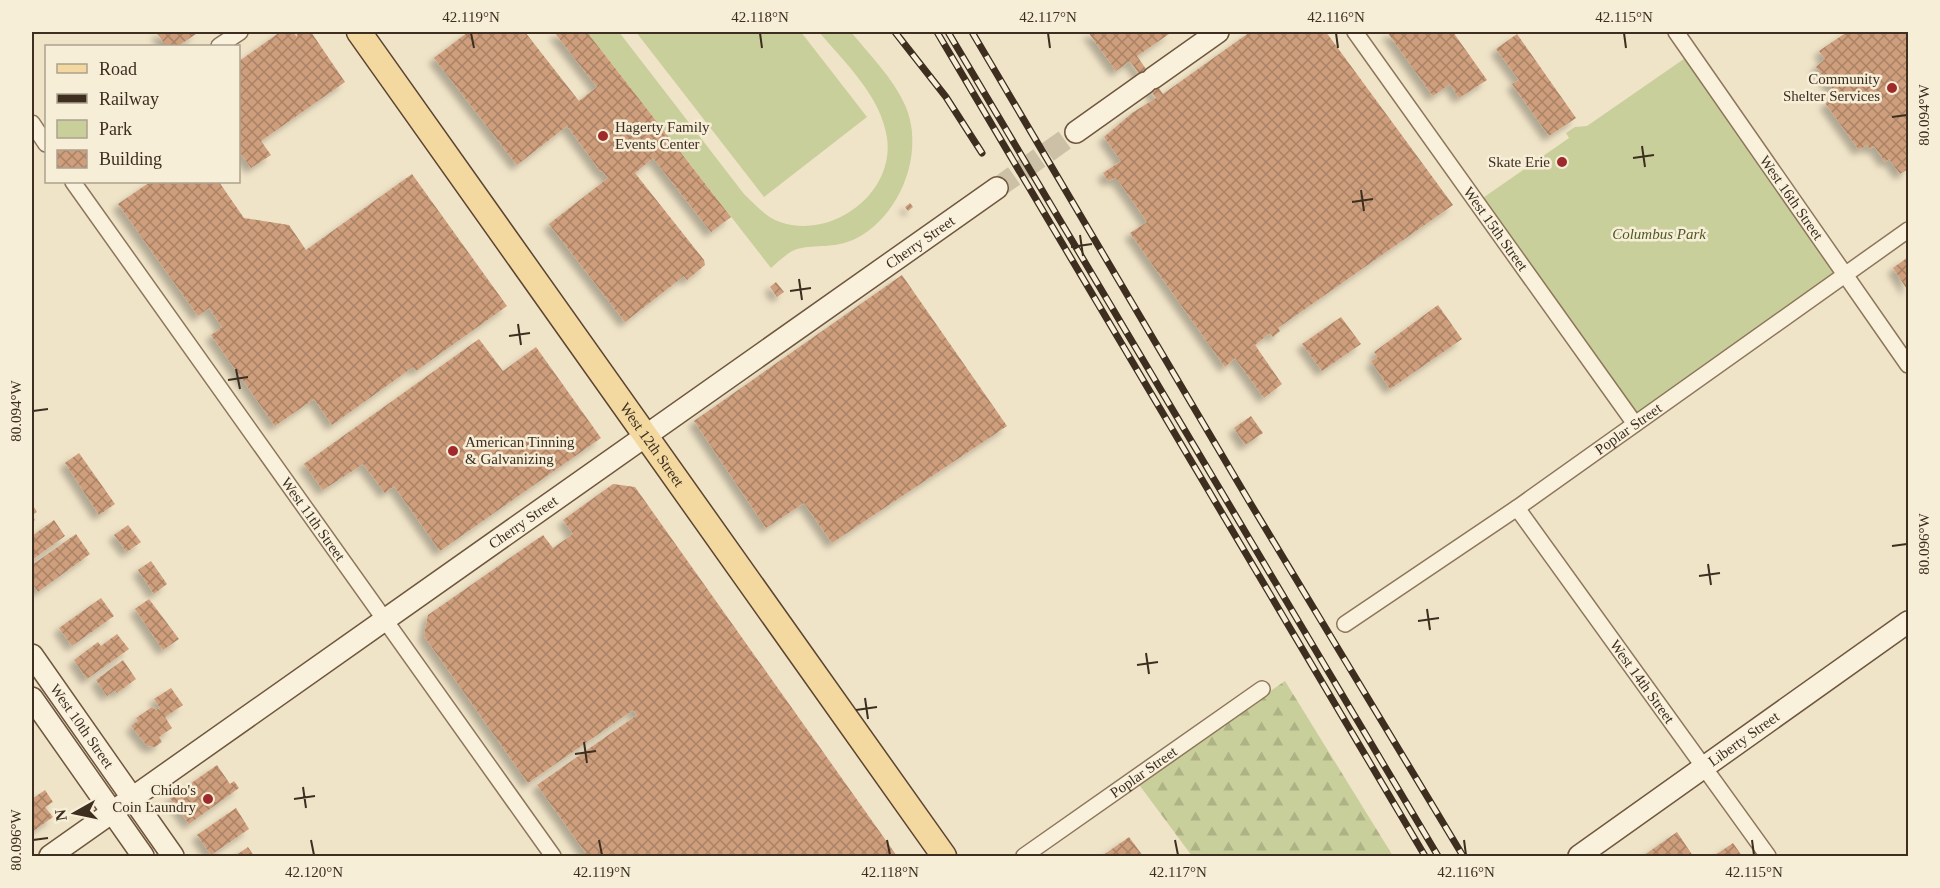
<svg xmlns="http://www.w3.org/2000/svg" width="1940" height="888" viewBox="0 0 1940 888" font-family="Georgia,serif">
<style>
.forest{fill:url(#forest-firs)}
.green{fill:#c9cf9b}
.building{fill:url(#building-cross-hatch);filter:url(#shadow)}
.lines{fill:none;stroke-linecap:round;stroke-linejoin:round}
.secondary-tunnel{stroke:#ccc0a6;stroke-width:21;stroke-dasharray:21 10;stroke-linecap:butt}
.street-casing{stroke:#8d765c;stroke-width:18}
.secondary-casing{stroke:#6f573f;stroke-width:24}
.primary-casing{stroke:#5b4430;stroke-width:27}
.street{stroke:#faf1dc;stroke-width:15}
.secondary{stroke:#faf1dc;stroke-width:21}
.primary{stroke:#f3d9a0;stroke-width:24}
.rail-casing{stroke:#3d2e20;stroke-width:7}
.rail{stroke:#f7eed8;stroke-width:4.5;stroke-dasharray:14;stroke-linecap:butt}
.ticks{fill:none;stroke:#3d2e20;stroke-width:2}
.poi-dot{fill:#9e2a2b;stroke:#f7eed8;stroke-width:2}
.labels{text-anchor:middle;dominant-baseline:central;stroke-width:5;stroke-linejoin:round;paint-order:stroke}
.poi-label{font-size:15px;fill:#3d2e20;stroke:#f7eed8;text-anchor:end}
.street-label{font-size:15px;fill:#3d2e20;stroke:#f7eed8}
.park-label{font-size:15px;font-style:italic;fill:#4d5a26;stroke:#f7eed8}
.neatline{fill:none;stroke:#3d2e20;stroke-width:2}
.ticks-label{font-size:15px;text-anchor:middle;fill:#3d2e20}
</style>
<defs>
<pattern id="forest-firs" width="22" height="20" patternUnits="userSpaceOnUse" patternTransform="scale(1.5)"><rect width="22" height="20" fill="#c9cf9b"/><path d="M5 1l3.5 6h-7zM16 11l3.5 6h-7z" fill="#aeb285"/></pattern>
<pattern id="building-cross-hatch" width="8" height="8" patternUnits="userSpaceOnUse" patternTransform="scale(1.5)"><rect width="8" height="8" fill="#cf9f7d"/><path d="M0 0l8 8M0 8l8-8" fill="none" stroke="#a98266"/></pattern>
<filter id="shadow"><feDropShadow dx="-5.5" dy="5.5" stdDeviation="3" flood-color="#0004"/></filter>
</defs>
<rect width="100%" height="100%" fill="#f0e4c8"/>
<path class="forest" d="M1285,681L1393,856H1192L1137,782Z"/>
<g class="green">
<path d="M587,32H619L744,194C755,204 765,217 780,222C831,240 895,194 887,138C881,96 845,63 819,32H851C869,54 893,78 905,105C926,152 900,217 855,239C834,249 817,244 797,249C788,252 778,262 771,268Z"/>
<path d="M636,32H801L867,117L764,197Z"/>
<path d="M1691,54L1845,275L1635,424L1477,202L1569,138L1566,133L1575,127L1587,126Z"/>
</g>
<g class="building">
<path d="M156,32H199L178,46H166Z"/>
<path d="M280,32H293L297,37V32H311L345,82L261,141L271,155L251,168L238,150V62Z"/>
<path d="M468,32H525L579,101L597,87L554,32H587L731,217L711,232L653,158L635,173L704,260L705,265L687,280L684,276L625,322L549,224L608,178L602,171L601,172L567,126L517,165L434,58Z"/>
<path d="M1088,32H1172L1137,56L1163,94L1250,32H1326L1453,205L1278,328L1280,331L1273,337L1270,333L1255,345L1282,384L1264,398L1235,358L1225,367L1130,233L1147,222L1120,183L1115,178L1108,181L1103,173L1121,161L1104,137L1132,113L1156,98L1130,61L1116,71Z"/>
<path d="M1387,32H1453L1487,80L1459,98L1450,84L1433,96Z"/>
<path d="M1847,32H1906L1908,35V169L1900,174L1889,159L1885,162L1874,146L1870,149L1867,145L1859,150L1825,103L1837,95L1816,67L1825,59L1819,51Z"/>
<path d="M1517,34L1576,118L1549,136L1512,84L1519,80L1496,49Z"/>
<path d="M412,174L507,306L416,371L413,367L332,425L314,399L275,426L211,335L222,327L209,308L198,316L118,204L150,182H219L244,218L289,225L306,250Z"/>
<path d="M910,203L913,207L908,211L905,207Z"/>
<path d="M1908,257V291L1893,268Z"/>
<path d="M902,275L1007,426L832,543L804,503L766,528L694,421Z"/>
<path d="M776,282L784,292L777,297L770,287Z"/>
<path d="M1438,305L1462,339L1390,389L1371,361L1378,357L1374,352Z"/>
<path d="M1341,317L1361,344L1322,371L1302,344Z"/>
<path d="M479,339L503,371L536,347L601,438L440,551L394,486L385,493L363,464L323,490L304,464Z"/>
<path d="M1251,416L1263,433L1245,445L1234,428Z"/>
<path d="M79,453L115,504L99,515L65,463Z"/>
<path d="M613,484L635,487L897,856H588L537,785L637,715L633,710L528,783L424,636L428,615L543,535L553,548L573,534L563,520Z"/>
<path d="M32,504L37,512L32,515L35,520L32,523Z"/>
<path d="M54,520L65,536L32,560V536Z"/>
<path d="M128,525L141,542L127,552L114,535Z"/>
<path d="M76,534L90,554L38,592L32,583V565Z"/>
<path d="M151,561L167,584L154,594L138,570Z"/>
<path d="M101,598L114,616L72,646L59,628Z"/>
<path d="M149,599L179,639L163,650L135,609Z"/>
<path d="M117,634L129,649L87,679L74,660L98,642L101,646Z"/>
<path d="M123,660L136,679L117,693L115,690L107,696L96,680Z"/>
<path d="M171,688L183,705L165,717L172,728L159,737L162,742L155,747L147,746L131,726L138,721L136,718L152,707L156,710L160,708L154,699Z"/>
<path d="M217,765L230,784L234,781L239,788L189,824L170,798Z"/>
<path d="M45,790L53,802L45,807L53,817L32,832V799Z"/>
<path d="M236,808L249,829L211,855L197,835Z"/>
<path d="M1677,832L1693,856H1643Z"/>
<path d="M1129,837L1143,856H1102Z"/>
<path d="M1733,843L1742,856H1714Z"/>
<path d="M248,847L254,856H235Z"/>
</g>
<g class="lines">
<path class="secondary-tunnel" d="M997,188L1076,132"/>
<defs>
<g id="street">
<path id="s1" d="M1355,32L1635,424"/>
<path id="s2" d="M1676,32L1908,365"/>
<path d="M219,46L240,32"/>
<path d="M32,123L46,144"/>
<path id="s3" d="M73,182L553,856"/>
<path id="s4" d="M1517,508L1768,856"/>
<path id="s5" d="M1345,624L1517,508L1908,230"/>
<path id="s6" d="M1024,856L1262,689"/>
</g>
<g id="secondary">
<path d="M1153,78L1218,32"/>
<path d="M1076,132L1145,83"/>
<path id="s7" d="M32,655L173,856"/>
<path d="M32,698L143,856"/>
<path id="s8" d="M50,856L997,188"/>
<path id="s9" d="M1579,856L1908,622"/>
</g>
<g id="primary">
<path id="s10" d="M359,32L944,856"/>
</g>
</defs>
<use href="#street" class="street-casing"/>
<use href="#secondary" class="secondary-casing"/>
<use href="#primary" class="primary-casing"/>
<use href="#street" class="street"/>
<use href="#secondary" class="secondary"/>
<use href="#primary" class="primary"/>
<defs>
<g id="rail">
<path d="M895,32L946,97L982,153"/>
<path d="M937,32L1425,856"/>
<path d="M948,32L1438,856"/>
<path d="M972,32L1249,501L1463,856"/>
</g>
</defs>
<use href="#rail" class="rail-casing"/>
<use href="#rail" class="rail"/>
</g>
<path class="ticks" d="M471,33L474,48M760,33L762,48M1048,33L1050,48M1336,33L1338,48M1624,33L1626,48M1892,117L1907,115M1642,146L1645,167M1633,158L1654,155M1361,190L1364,211M1352,202L1373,199M1080,235L1083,256M1071,247L1092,244M799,279L802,300M790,291L811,288M518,324L521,345M509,336L530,333M236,369L240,389M228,380L248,377M33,411L48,409M1892,546L1907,544M1708,564L1711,585M1699,576L1720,573M1427,609L1430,630M1418,621L1439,618M1146,653L1149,674M1137,665L1158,662M865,698L868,719M856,710L877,707M584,742L587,763M575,754L596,751M303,787L306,808M294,799L315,796M33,840L48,838M311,840L314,855M599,840L602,855M887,840L890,855M1175,840L1178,855M1464,840L1466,855M1752,840L1754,855"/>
<g class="poi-dot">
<circle cx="1892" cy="88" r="6"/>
<circle cx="603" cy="136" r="6"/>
<circle cx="1562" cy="162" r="6"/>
<circle cx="453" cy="451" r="6"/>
<circle cx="208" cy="799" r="6"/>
</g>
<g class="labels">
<g class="poi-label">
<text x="1880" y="79">Community<tspan x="1880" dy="17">Shelter Services</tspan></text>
<text x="615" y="127" text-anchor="start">Hagerty Family<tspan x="615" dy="17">Events Center</tspan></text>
<text x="1550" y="162">Skate Erie</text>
<text x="465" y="442" text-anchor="start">American Tinning<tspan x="465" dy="17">&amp; Galvanizing</tspan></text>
<text x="196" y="790">Chido's<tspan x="196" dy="17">Coin Laundry</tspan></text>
</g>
<g class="street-label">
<text stroke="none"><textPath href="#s2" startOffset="202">West 16th Street</textPath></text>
<text stroke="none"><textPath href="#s1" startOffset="242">West 15th Street</textPath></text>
<text stroke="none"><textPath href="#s8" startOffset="1065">Cherry Street</textPath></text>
<text stroke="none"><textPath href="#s5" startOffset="344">Poplar Street</textPath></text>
<text stroke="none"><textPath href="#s10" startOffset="506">West 12th Street</textPath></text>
<text stroke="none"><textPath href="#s3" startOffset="414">West 11th Street</textPath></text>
<text stroke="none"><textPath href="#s8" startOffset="579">Cherry Street</textPath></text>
<text stroke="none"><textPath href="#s4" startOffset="214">West 14th Street</textPath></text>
<text stroke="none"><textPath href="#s7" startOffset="87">West 10th Street</textPath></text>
<text stroke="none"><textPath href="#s9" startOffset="202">Liberty Street</textPath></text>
<text stroke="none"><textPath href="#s6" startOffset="146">Poplar Street</textPath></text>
</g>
<g class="park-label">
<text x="1659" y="234">Columbus Park</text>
</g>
</g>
<rect width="1940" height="888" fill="none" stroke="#f7eed8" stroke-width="66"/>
<rect x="45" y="45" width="195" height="138" fill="#f7eed8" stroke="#ada18e" stroke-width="1.5"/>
<rect x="57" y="64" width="30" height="9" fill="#f3d9a0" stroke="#ada18e" stroke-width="1.5"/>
<text x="99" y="75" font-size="18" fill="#3d2e20">Road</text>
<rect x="57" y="94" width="30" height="9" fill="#3d2e20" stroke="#ada18e" stroke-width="1.5"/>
<text x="99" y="105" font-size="18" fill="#3d2e20">Railway</text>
<rect x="57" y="120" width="30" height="18" fill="#c9cf9b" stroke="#ada18e" stroke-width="1.5"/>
<text x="99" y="135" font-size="18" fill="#3d2e20">Park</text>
<rect x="57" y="150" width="30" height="18" fill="url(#building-cross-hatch)" stroke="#ada18e" stroke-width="1.5"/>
<text x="99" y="165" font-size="18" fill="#3d2e20">Building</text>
<g transform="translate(75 813) rotate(261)" stroke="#f7eed8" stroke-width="4.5" paint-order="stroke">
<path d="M0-4.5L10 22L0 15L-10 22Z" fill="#3d2e20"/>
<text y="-9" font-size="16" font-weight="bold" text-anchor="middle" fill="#3d2e20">N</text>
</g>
<rect x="33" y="33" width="1874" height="822" class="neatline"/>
<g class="ticks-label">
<text x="471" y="22">42.119°N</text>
<text x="760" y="22">42.118°N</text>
<text x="1048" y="22">42.117°N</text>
<text x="1336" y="22">42.116°N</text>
<text x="1624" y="22">42.115°N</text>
<text transform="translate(1924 115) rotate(-90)" y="5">80.094°W</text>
<text transform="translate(16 411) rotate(-90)" y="5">80.094°W</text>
<text transform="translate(1924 544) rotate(-90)" y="5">80.096°W</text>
<text transform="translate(16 840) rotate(-90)" y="5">80.096°W</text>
<text x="314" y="877">42.120°N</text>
<text x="602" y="877">42.119°N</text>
<text x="890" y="877">42.118°N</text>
<text x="1178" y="877">42.117°N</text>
<text x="1466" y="877">42.116°N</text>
<text x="1754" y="877">42.115°N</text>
</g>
</svg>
